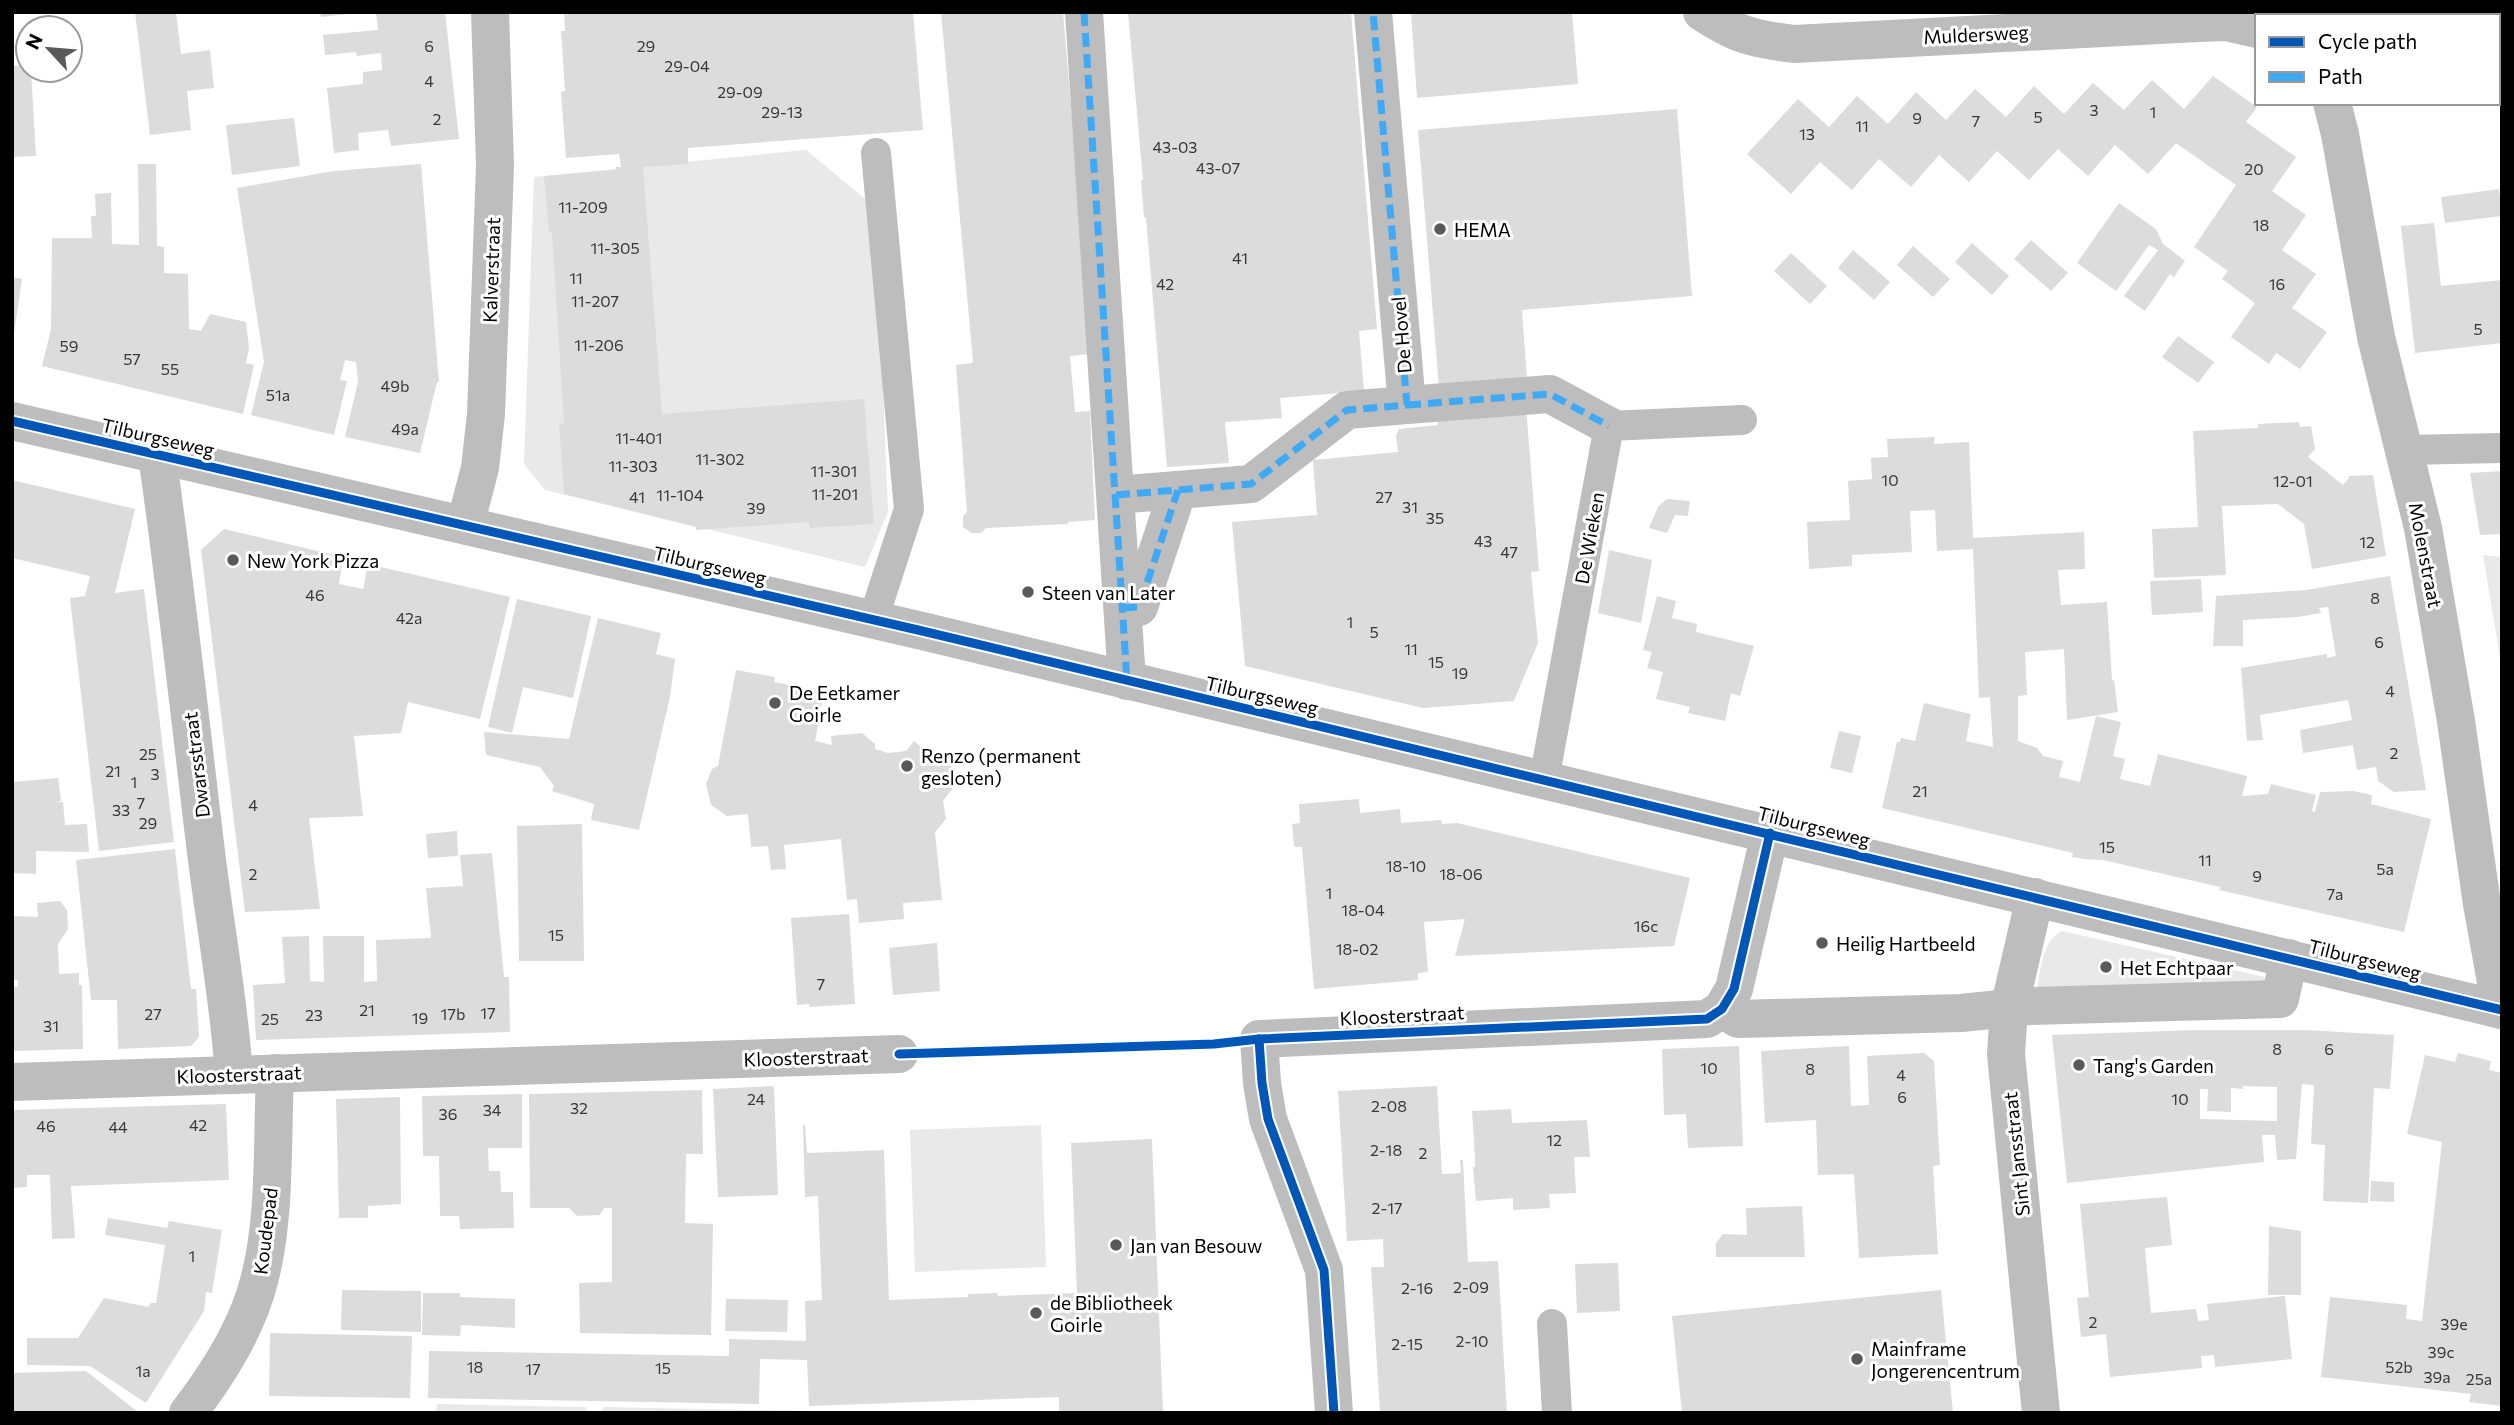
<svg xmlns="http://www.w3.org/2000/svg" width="2514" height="1425" viewBox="0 0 2514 1425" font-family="Commissioner,sans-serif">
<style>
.green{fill:#e9e9e9}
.building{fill:#dcdcdc;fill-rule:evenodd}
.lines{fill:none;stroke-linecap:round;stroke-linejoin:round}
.service{stroke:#bdbdbd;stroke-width:30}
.pedestrian{stroke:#bdbdbd;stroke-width:38}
.minor{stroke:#bdbdbd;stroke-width:38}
.tertiary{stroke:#bdbdbd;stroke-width:38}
.quiet{stroke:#3fa9f5;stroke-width:7;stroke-dasharray:14 7;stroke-linecap:butt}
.cycleway-casing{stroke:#fff;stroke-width:13}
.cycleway{stroke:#0057b8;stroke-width:9}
.poi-dot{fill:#595959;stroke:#fff;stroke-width:2.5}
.labels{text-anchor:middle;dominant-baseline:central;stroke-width:6;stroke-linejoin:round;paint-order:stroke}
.number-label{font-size:16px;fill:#373737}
.street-label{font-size:19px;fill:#000;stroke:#fff}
.poi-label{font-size:19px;fill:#000;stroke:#fff;text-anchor:start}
</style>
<rect width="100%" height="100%" fill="#fff"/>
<g class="green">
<path d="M806,150L876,208L888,512L865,567L545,490L524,464L534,177Z"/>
<path d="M2483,555L2502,557V670Z"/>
<path d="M2062,931L2265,977L2264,986L2036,993C2041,972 2041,941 2062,931Z"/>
<path d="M1041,1125L1046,1267L915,1272L910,1130Z"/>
<path d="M437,1404L586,1407V1413H436Z"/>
<path d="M603,1407L809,1411V1413H603Z"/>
</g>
<g class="building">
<path d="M135,12H176L181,54L210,50L214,88L187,91L191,130L150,135Z"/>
<path d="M320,12H348V14L321,17Z"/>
<path d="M376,12H445L459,139L391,146L388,130L358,133L359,150L334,153L327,88L363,84V72L382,70V67L381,53L357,56L356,52L325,55L323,35L378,30Z"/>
<path d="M564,12H913L923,130L688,148V164L643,167L662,414L864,399L874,524L810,528L809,522L696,530V527L564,494L559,423L564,424L552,232H549L544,176L616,170V167H621L619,154L566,158L561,92L565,91L561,31H565Z"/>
<path d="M941,12H1063L1092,354L1070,356L1075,412L1090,411L1095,520L1068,522V524L986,528L981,533H971L963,527V516L967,512L956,365L972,363L973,361Z"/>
<path d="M1128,12H1351L1377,329L1359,331L1364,391L1280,398L1282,418L1225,422L1229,463L1167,467L1146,217H1144L1141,180H1143Z"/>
<path d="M1411,12H1572L1578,84L1417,98Z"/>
<path d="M28,65V70H31L36,156L12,157V66Z"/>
<path d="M2213,76L2257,107L2246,122L2296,157L2272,191L2306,215L2282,250L2316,274L2292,308L2327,332L2300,369L2276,353L2269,364L2231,337L2255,303L2222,279L2228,271L2194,247L2236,185L2176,143L2148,174L2115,145L2088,176L2058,149L2029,180L1997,151L1969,182L1939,155L1911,187L1879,159L1852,190L1820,162L1791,194L1747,154L1798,99L1829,127L1857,96L1888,124L1916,92L1946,120L1975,89L2006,117L2034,86L2064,114L2093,83L2124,110L2152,80L2184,109Z"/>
<path d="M1677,109L1692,296L1522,310L1528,393L1440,400L1418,130Z"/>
<path d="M294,118L300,166L232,175L226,125Z"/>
<path d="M138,164H156L157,246L164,247V273L188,274L189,329L201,331L210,314L246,322L249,348L246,363L254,365L243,414L42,366L51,329L52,238H92L91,216H96L95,194L111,193L112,244L139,245Z"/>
<path d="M421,164L439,382H437L420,453L345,437L358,382L356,362L345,360L340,380L347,381L334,435L251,415L264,362L237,188L334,171Z"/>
<path d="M2499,189L2502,216L2445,223L2441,197Z"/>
<path d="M2119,203L2156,229L2163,244L2185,261L2174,277L2170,274L2145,311L2124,296L2158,250L2149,245L2116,291L2077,263Z"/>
<path d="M2434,223L2441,286L2502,280V343L2415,353L2401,226Z"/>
<path d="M2031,240L2068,273L2051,291L2014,259Z"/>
<path d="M1972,243L2009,276L1992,295L1955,262Z"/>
<path d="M1913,246L1950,279L1933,297L1897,265Z"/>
<path d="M1853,250L1890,282L1874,300L1838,268Z"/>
<path d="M1791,253L1827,286L1810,304L1774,271Z"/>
<path d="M12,277L22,279L14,333H12Z"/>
<path d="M2178,336L2214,362L2198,383L2162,357Z"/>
<path d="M1437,406H1526L1539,571L1531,572L1538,643L1514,701L1423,708L1245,666L1232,522L1317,515L1313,460L1398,452L1396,436L1399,429L1438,425Z"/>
<path d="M2299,422L2300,427L2311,426L2315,449L2308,457L2343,485L2349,478V476L2373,475L2386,556L2312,569L2304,524L2278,504L2222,506L2226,575L2154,578L2152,529L2198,527L2193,431L2258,428V424Z"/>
<path d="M1935,437L1934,444L1969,442L1973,538L2084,532L2085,569L2058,570L2061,605L2107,602L2112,680H2114L2118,712L2067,720L2064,649L2025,652L2027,695L2018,696V741L2037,748L2043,756L2063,761L2059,777L2080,782L2096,716L2121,722L2113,756L2125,759L2120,779L2150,786L2158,754L2247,776L2242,796L2268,794L2271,784L2316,795L2312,811L2315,812L2320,792L2353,791L2372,795L2371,804L2431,819L2404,932L2219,890L2220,887L2103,860L2084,859L2072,857L2073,853L1882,808L1897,742H1900L1901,738L1915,741L1924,703L1971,714L1966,741L1993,747L1990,697L1979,698L1973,549L1937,551L1935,510L1910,511L1912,552L1852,555V566L1809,569L1807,522L1850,520L1848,481L1872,479L1871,458L1888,457L1887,439Z"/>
<path d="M2502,471V534L2480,535L2470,473Z"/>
<path d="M12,480L135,509L115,593L144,589L174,842L99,851L70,598L85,596L90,576L12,558Z"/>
<path d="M1667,499L1690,501L1688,516L1675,515L1667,533L1649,528L1658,507Z"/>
<path d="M224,529L343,557L339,584L363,589L368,564L510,597L480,719L408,702L401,733L354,736L363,816L309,818L320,909L245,912L201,550Z"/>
<path d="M1609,550L1652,560L1641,623L1598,613Z"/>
<path d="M2390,576L2426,790L2394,792L2378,781L2376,767L2357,770L2353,745L2303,753L2300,730L2352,720L2348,700L2260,715L2263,740L2247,741L2241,668L2327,654V658L2336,656L2328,607L2319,608L2321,613L2298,617L2243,620V646H2213L2216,596L2306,590Z"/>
<path d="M2201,579L2203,612L2152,615L2150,581Z"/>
<path d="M1657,596L1676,601L1672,618L1697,624L1696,632L1754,646L1740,696L1731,693L1725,721L1688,713L1690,707L1656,699L1663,672L1647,668L1652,652L1643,650Z"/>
<path d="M517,599L591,616L573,698L523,687L512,733L488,727Z"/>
<path d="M598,618L661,633L656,654L675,659L670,697L639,830L591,820L594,804L552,791L554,786L540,767L486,755L484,732L569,739Z"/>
<path d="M736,670L775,677L774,682L824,692L815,741L832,745L831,736L862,733L875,744V749L888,753L906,751L914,741L938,761L941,757L953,768L955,785L943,801L946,819L935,832L942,900L903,903L904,919L859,923L857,899L847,900L841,839L784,845L786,869L771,870L768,846L751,847L748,814L727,816L711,805L706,784L712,769L718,766Z"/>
<path d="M1839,731L1861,736L1852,773L1830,768Z"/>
<path d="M58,778L61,801L55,802H63L65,825L87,824L89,852L36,851V874L12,873V782Z"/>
<path d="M1359,799L1360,813L1400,809L1401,823L1441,820L1442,824L1457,823L1690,878L1674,946L1455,956L1465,919L1424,922L1428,972L1418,973V980L1314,989L1302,847H1294L1292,824L1300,823L1299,804Z"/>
<path d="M582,824L584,961H519L517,826Z"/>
<path d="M457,831L458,856L428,858L426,834Z"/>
<path d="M175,849L191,989H196L199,1037L191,1046L118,1049L117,1000H91L76,860Z"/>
<path d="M492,853L504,977H509L510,1032L256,1040L253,985L285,983L282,937L309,936L310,981L324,982L323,936H364V982L377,981L376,940L431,938L426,888L463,886L460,855Z"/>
<path d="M60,901L67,910L68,929L58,944L59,974L79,973V985H82L83,1049L12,1051V987H18V980H12V916L38,917L37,903Z"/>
<path d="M849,914L855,1004L809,1007V1004L797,1005L791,918Z"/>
<path d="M937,943L940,991L893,995L889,948Z"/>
<path d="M2196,1030H2304L2394,1035L2390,1089L2374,1088L2368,1203L2323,1201L2325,1145L2311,1144L2314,1085L2302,1084L2296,1159L2277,1160L2275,1135H2262L2264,1162L2067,1183L2052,1035ZM2243,1086L2277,1087V1121L2200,1119V1089H2208L2207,1111L2231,1112V1088L2243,1089Z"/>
<path d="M1739,1046L1743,1146L1688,1148L1686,1114L1664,1115L1662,1049Z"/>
<path d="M1849,1046L1851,1106L1869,1105L1867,1056L1924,1053L1934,1061L1940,1165L1933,1166L1938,1254L1859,1258L1854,1174L1818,1175L1816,1120L1765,1123L1761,1051Z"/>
<path d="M2458,1053L2491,1061L2489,1070L2502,1073V1406L2469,1402L2471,1394L2321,1377L2330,1297L2407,1305L2406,1319L2422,1321L2442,1142L2407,1134L2425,1055L2455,1062Z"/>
<path d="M774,1086L778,1195L718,1197L713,1089Z"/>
<path d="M1437,1086L1442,1174L1461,1173L1460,1160H1463L1468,1262L1498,1261L1507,1413H1380L1371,1267H1384L1383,1239L1347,1241L1338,1091Z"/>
<path d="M702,1090L703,1154H686L685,1223L713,1224L711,1335L580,1333L579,1283L612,1282V1208H604L600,1215L577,1216L569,1208H530L529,1094Z"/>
<path d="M522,1094V1148H488L489,1171H500L501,1192H513L514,1228L460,1229L459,1216H440L439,1156H423L422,1096Z"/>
<path d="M400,1097L401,1204L368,1206V1218H339L336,1099Z"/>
<path d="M226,1104L229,1180L71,1186L75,1238L52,1239L50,1175H27V1187L12,1188V1110Z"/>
<path d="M1511,1109L1512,1123L1587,1120L1590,1157H1574L1576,1193L1549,1194L1550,1208L1513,1210V1198L1476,1201L1473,1167H1475V1158L1472,1111Z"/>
<path d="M803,1125H805L807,1153L884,1150L889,1300L968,1297V1294L997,1293L998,1296L1077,1293L1071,1143L1152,1139L1163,1413H1059V1397L809,1406L807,1360L760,1359L759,1404L428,1398L429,1351L729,1356V1339L806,1341L805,1301L822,1300L818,1196L805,1197Z"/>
<path d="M2371,1181L2394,1182V1202L2370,1201Z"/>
<path d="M2167,1197L2172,1245L2145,1248L2151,1313L2196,1309L2198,1321L2209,1320L2207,1304L2285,1296L2292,1359L2215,1367L2214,1355L2201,1356L2202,1368L2110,1377L2106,1334L2081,1337L2077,1298L2089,1297L2080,1204Z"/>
<path d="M1802,1206L1805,1257H1716V1243L1723,1234L1747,1235L1746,1208Z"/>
<path d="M108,1218L167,1228L169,1221L222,1230L212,1293L206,1292L204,1311L146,1403L90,1366L27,1365V1338H78L104,1298L148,1307L151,1303H156L165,1245L105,1235Z"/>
<path d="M2269,1226L2301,1231V1295H2268Z"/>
<path d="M1618,1263L1620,1311L1577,1313L1575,1264Z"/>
<path d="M342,1290L421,1291V1332L341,1330Z"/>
<path d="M1941,1290L1953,1413H1682L1672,1316Z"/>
<path d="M423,1293H460V1297L515,1299V1328L461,1325L460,1336L422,1335Z"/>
<path d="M726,1299L788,1300L787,1332L725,1331Z"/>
<path d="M270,1333L412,1336L410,1398L269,1396Z"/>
<path d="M86,1371L139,1413H12V1373Z"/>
</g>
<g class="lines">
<g class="service">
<path d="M2404,450L2502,448"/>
<path d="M873,620L909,509L876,153"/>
<path d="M1544,780L1609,426L1742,420"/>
<path d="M1552,1324L1557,1413"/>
</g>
<g class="pedestrian">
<path d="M1084,12L1127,681"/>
<path d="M1407,405L1550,394L1609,426"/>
<path d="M1116,495L1251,484L1347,410L1407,405L1373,12"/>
<path d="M1123,608L1139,607L1178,490"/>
</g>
<g class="minor">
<path d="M2285,16L2287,12"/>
<path d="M157,455C176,587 190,720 206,852C215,926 229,1000 234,1075"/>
<path d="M465,525L480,468L486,414L495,165L490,12"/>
<path d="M2035,897L2009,1009L2006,1054L2041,1413"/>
<path d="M1722,1009L1738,1019L1961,1013L2029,1006L2280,999L2289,958"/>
<path d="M12,1082L899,1054"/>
<path d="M188,1413C218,1374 247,1329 259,1281C276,1218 272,1139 275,1073"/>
<path d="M1334,1413L1324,1270L1268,1119L1262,1083L1259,1039L1707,1019L1722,1009L1734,989L1770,833"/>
</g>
<g class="tertiary">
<path d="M1702,12C1737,35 1753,39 1794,44L2198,23L2226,22L2257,29"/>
<path d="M2332,103L2340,134L2376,337L2423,528L2456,721L2482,904L2501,1010"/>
<path d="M12,421L918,630L2502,1010"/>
</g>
<g class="quiet">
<path d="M1084,12L1127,681"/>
<path d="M1407,405L1550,394L1609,426"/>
<path d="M1116,495L1251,484L1347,410L1407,405L1373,12"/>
<path d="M1123,608L1139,607L1178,490"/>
</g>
<defs>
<g id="cycleway">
<path d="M12,421L918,630L2502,1010"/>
<path d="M1259,1039L1262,1083L1268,1119L1324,1270L1334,1413"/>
<path d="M899,1054L1214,1044L1259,1039L1707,1019L1722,1009L1734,989L1770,833"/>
</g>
</defs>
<use href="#cycleway" class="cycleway-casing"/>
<use href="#cycleway" class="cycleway"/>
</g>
<g class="poi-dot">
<circle cx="1440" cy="229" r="7"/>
<circle cx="233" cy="560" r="7"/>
<circle cx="1028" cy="592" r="7"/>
<circle cx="775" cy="703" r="7"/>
<circle cx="907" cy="766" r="7"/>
<circle cx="1822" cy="943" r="7"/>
<circle cx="2106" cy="967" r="7"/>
<circle cx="2079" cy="1065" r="7"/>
<circle cx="1116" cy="1245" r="7"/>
<circle cx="1036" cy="1313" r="7"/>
<circle cx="1857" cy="1359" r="7"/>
</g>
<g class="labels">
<g class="number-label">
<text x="429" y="45">6</text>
<text x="646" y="45">29</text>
<text x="687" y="65">29-04</text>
<text x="429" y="80">4</text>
<text x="740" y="91">29-09</text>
<text x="2094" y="109">3</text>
<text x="782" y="111">29-13</text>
<text x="2153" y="111">1</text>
<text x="2038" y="116">5</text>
<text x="1917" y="117">9</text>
<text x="437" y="118">2</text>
<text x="1976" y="120">7</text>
<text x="1862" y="125">11</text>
<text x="1807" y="133">13</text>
<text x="1175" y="146">43-03</text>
<text x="1218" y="167">43-07</text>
<text x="2254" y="168">20</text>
<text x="583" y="206">11-209</text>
<text x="2261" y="224">18</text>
<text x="615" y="247">11-305</text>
<text x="1240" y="257">41</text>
<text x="576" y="277">11</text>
<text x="1165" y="283">42</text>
<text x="2277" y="283">16</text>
<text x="595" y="300">11-207</text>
<text x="2478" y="328">5</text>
<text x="599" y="344">11-206</text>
<text x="69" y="345">59</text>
<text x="132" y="358">57</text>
<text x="170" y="368">55</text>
<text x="395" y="385">49b</text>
<text x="278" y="394">51a</text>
<text x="405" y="428">49a</text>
<text x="639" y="437">11-401</text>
<text x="720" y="458">11-302</text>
<text x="633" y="465">11-303</text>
<text x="834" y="470">11-301</text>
<text x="1890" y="479">10</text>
<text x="2293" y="480">12-01</text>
<text x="835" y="493">11-201</text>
<text x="680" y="494">11-104</text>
<text x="637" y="496">41</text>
<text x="1384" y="496">27</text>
<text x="1410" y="506">31</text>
<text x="756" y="507">39</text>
<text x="1435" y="517">35</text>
<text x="1483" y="540">43</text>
<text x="2367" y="541">12</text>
<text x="1509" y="551">47</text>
<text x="315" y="594">46</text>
<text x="2375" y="597">8</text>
<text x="409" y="617">42a</text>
<text x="1350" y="621">1</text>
<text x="1374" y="631">5</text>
<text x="2379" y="641">6</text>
<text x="1411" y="648">11</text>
<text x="1436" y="661">15</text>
<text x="1460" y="672">19</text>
<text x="2390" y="690">4</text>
<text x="2394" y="752">2</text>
<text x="148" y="753">25</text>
<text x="113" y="770">21</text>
<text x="155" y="773">3</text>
<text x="134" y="781">1</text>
<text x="1920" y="790">21</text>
<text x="141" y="802">7</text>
<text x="253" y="804">4</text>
<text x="121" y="809">33</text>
<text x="148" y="822">29</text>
<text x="2107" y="846">15</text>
<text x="2205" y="859">11</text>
<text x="1406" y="865">18-10</text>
<text x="2385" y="868">5a</text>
<text x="253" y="873">2</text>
<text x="1461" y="873">18-06</text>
<text x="2257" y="875">9</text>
<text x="1329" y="892">1</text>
<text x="2335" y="893">7a</text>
<text x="1363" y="909">18-04</text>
<text x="1646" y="925">16c</text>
<text x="556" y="934">15</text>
<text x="1357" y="948">18-02</text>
<text x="821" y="983">7</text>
<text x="367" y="1009">21</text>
<text x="488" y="1012">17</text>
<text x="153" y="1013">27</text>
<text x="453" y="1013">17b</text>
<text x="314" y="1014">23</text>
<text x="420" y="1017">19</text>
<text x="270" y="1018">25</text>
<text x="51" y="1025">31</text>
<text x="2277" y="1048">8</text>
<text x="2329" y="1048">6</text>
<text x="1709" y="1067">10</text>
<text x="1810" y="1068">8</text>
<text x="1901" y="1074">4</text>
<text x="1902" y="1096">6</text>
<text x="756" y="1098">24</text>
<text x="2180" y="1098">10</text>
<text x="1389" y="1105">2-08</text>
<text x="579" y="1107">32</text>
<text x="492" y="1109">34</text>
<text x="448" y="1113">36</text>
<text x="198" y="1124">42</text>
<text x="46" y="1125">46</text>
<text x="118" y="1126">44</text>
<text x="1554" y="1139">12</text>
<text x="1386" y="1149">2-18</text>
<text x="1423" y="1152">2</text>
<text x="1387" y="1207">2-17</text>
<text x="192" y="1255">1</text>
<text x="1471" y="1286">2-09</text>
<text x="1417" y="1287">2-16</text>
<text x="2093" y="1321">2</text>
<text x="2454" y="1323">39e</text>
<text x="1472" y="1340">2-10</text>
<text x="1407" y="1343">2-15</text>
<text x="2441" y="1351">39c</text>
<text x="475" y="1366">18</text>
<text x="2399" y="1366">52b</text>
<text x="663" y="1367">15</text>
<text x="533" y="1368">17</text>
<text x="143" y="1370">1a</text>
<text x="2437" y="1376">39a</text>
<text x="2479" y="1378">25a</text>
</g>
<g class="street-label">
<text transform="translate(1976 34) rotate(-3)">Muldersweg</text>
<text transform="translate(491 270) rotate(-88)">Kalverstraat</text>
<text transform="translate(1401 335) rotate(-95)">De Hovel</text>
<text transform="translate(158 437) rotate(13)">Tilburgseweg</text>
<text transform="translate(1589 538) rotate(-80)">De Wieken</text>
<text transform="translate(2426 555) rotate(79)">Molenstraat</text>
<text transform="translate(710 565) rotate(13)">Tilburgseweg</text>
<text transform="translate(1262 695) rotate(13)">Tilburgseweg</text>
<text transform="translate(196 765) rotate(-97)">Dwarsstraat</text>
<text transform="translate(1814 826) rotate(14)">Tilburgseweg</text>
<text transform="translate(2365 959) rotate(14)">Tilburgseweg</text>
<text transform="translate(1402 1015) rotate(-3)">Kloosterstraat</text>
<text transform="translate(806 1057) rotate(-2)">Kloosterstraat</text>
<text transform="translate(239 1074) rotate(-2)">Kloosterstraat</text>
<text transform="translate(2016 1154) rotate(-96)">Sint Jansstraat</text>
<text transform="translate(265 1231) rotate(-83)">Koudepad</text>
</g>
<g class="poi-label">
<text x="1454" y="229">HEMA</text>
<text x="247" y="560">New York Pizza</text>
<text x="1042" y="592">Steen van Later</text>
<text x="789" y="692">De Eetkamer<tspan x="789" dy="22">Goirle</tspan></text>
<text x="921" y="755">Renzo (permanent<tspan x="921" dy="22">gesloten)</tspan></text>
<text x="1836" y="943">Heilig Hartbeeld</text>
<text x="2120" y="967">Het Echtpaar</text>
<text x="2093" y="1065">Tang's Garden</text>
<text x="1130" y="1245">Jan van Besouw</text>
<text x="1050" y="1302">de Bibliotheek<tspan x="1050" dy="22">Goirle</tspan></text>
<text x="1871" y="1348">Mainframe<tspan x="1871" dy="22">Jongerencentrum</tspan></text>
</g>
</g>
<rect width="2514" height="1425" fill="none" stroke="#000000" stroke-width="28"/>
<rect x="2255" y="14" width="245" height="91" fill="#ffffff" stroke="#999999" stroke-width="2"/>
<rect x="2269" y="37" width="35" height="10" fill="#0057b8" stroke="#999999" stroke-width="2"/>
<text x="2318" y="49" font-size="21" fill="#000000">Cycle path</text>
<rect x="2269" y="72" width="35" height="10" fill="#3fa9f5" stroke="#999999" stroke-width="2"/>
<text x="2318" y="84" font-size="21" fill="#000000">Path</text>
<g transform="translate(49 49) rotate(296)"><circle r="33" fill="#ffffff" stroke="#999999" stroke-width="2"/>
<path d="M0-5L12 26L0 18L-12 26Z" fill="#595959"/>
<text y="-10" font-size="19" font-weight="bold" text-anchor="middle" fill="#000000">N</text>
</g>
</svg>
